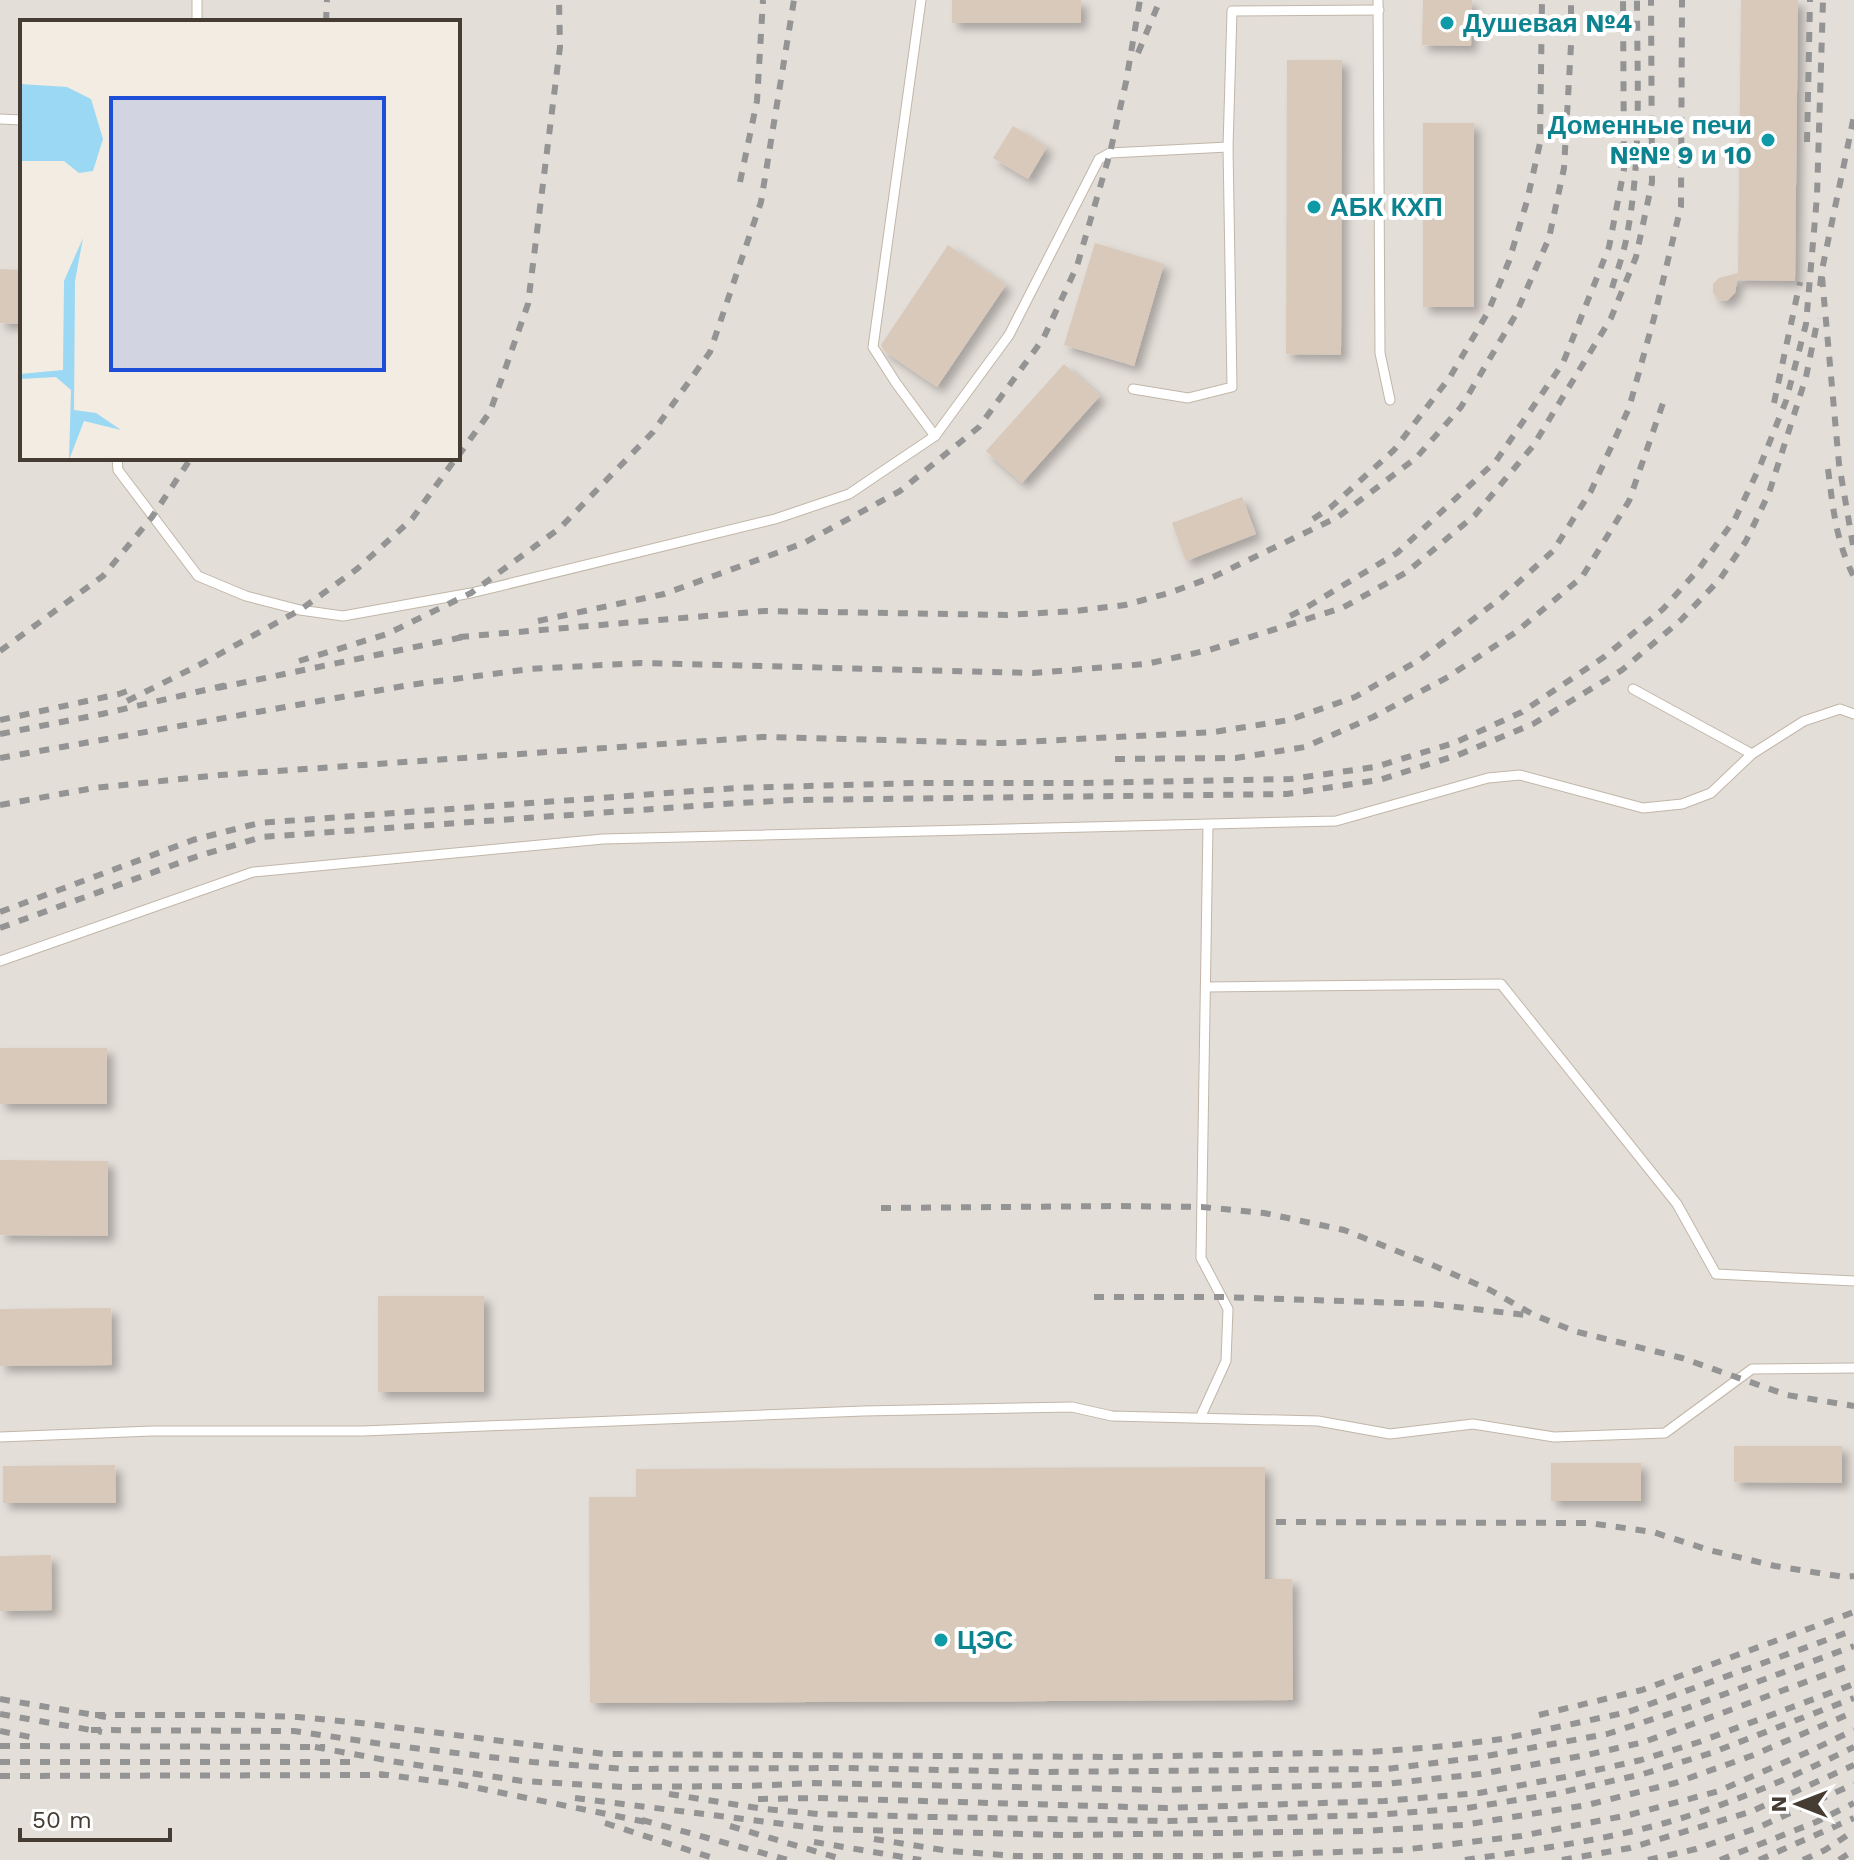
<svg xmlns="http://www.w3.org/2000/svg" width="1854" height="1860" viewBox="0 0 1854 1860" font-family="'Work Sans',sans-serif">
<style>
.industrial{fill:#e4ded8;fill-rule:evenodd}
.building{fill:#d8c9bb;filter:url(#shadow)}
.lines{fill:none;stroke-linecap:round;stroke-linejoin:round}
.lane-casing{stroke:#c1b6a8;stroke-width:11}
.lane{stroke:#fff;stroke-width:9}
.rail{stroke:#949494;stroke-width:6;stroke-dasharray:10 10;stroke-linecap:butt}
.culture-dot{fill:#0f9aa8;stroke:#fff;stroke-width:3}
.labels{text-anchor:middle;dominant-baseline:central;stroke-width:8;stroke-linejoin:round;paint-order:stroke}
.culture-label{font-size:26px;font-weight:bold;fill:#0d838f;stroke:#fff;text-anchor:start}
.view{fill:#1d4ed8;fill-opacity:0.15;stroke:#1d4ed8;stroke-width:4}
.inset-edge{fill:none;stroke:#453c33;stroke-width:4}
</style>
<defs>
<filter id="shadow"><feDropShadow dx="6" dy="6" stdDeviation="4" flood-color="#0004"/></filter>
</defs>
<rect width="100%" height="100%" fill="#f3ece3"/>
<path class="industrial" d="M0,0H1854V1860H0ZM22,22H458V458H22Z"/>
<g class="building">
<rect x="952" y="0" width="129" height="23"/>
<path d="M1423,0H1472L1471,46L1422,45Z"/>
<path d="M1741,0H1798L1795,281L1738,280V276L1735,293L1728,300L1724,301L1719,300L1713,293V284L1719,278L1738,273Z"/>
<path d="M1287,60H1342L1341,355L1286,354Z"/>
<rect x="1423" y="123" width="51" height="184"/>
<path d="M1013,126L1047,147L1028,179L993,158Z"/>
<path d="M1095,243L1164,264L1134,366L1064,345Z"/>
<path d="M948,245L1006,285L937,387L884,351L881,345Z"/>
<path d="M0,269L22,270V324L0,323Z"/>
<path d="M1064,364L1100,396L1022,483L986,451Z"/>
<path d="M1242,497L1256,534L1186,561L1172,523Z"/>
<rect x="0" y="1048" width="107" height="56"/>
<path d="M0,1160L108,1161V1236L0,1235Z"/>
<rect x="378" y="1296" width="106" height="96"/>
<path d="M111,1308L112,1365L0,1366V1309Z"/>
<path d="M1734,1446H1842V1483L1734,1482Z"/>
<rect x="1551" y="1463" width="90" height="38"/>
<path d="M115,1465L116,1503H3V1466Z"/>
<path d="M1265,1467V1579H1292L1293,1700L590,1703L589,1497H636V1469Z"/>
<path d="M51,1555L52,1610L0,1611V1556Z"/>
</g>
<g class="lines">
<defs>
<g id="lane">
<path d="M921,0L873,347L896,383L935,436"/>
<path d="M1378,0L1380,353L1390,400"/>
<path d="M197,22V0"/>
<path d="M0,119L22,120"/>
<path d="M1133,389L1188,398L1232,387L1228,147L1232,11L1379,10"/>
<path d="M117,458L118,470L198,576L246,596L300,610L343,616L471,593L775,519L849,494L935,436L1009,335L1099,159L1110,153L1228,147"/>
<path d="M1633,689L1752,754"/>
<path d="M0,961L253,872L603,839L1336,821L1488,778L1520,775L1643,808L1682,804L1711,793L1752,754L1804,721L1840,709L1854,714"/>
<path d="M1206,987L1501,984L1677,1204L1716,1274L1854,1281"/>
<path d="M1200,1418L1226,1361L1228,1309L1201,1258L1208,825"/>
<path d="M0,1437L152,1431H363L863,1411L1072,1407L1112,1416L1318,1421L1390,1434L1473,1424L1554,1437L1665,1433L1752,1369L1854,1368"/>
</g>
</defs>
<use href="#lane" class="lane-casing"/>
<use href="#lane" class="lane"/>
<g class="rail">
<path d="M326,22L327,0"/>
<path d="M1138,53L1160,0"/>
<path d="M1807,142L1810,0"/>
<path d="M740,182L757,101L763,0"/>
<path d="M1822,277L1839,464L1854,551"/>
<path d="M1820,286L1822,270L1854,116"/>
<path d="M1612,288C1617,271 1624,253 1627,235C1642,157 1637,78 1637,0"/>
<path d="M1774,403L1800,282"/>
<path d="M458,456L490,412L528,304L560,47L559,0"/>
<path d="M1828,469C1833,508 1836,542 1854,577"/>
<path d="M1313,519L1330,508L1394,450L1450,377L1488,312L1509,261L1527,201L1540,143L1542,0"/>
<path d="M1290,616L1302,610L1397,553L1496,461L1563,363L1609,247L1624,169L1623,0"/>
<path d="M538,621L664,594L804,543L900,491L979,427L1043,339L1077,266L1110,153L1126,82L1140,0"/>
<path d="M459,637L765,611L1007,615L1075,611L1125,605L1169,593L1213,577L1338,517L1416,458L1461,407L1515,316L1549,238L1564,168L1571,45V0"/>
<path d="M0,651L103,576L152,517L191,458"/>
<path d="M299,661L387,634L471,593L560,528L653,432L710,352L761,202L794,0"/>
<path d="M217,688L468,636"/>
<path d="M127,701L203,663L300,610L357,569L412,519L456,458"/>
<path d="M0,720L119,694L136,688"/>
<path d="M0,734L102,714L227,685"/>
<path d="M0,758L409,685L530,669L641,663L1033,673L1146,664L1209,650L1342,608L1407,572L1475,515L1533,446L1611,318L1636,257L1652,182L1651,0"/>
<path d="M1115,759L1236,758L1305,747L1373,717L1448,677L1516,632L1582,577L1629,501L1663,403"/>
<path d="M0,805L94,788L220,775L762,737L1001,743L1214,732L1289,720L1355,697L1421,659L1501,598L1553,551L1591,491L1629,408L1654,318L1681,206L1682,0"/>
<path d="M0,912L193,840L259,823L736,788L917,783H1080L1291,779L1375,767L1454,743L1522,712L1604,657L1663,609L1698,570L1735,519L1760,466L1786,401L1806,324L1817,196L1823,0"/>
<path d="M0,928L198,856L262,837L737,803L795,800L1287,794L1379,780L1458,755L1533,724L1622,670L1681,620L1720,579L1746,541L1769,493L1806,377L1818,318"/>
<path d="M881,1208L1116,1206L1202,1207L1264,1213L1344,1230L1437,1267L1490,1290L1534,1315L1574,1331L1682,1358L1787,1395L1854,1406"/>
<path d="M1094,1297H1222L1431,1304L1526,1315"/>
<path d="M1276,1522L1589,1523L1653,1532L1709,1550L1775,1566L1844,1577L1854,1576"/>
<path d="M0,1699L106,1717"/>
<path d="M0,1714L102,1732"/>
<path d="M95,1715H239L298,1717L361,1723L604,1754L1117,1757L1369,1752L1447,1746L1502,1739L1628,1712L1854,1630"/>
<path d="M1539,1715L1642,1690L1854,1612"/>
<path d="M91,1730L294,1731L389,1745L532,1762L625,1769L844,1768L1038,1772L1386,1769L1481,1757L1607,1734L1687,1708L1854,1646"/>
<path d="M0,1731L35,1738"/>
<path d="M0,1746L325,1747"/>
<path d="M315,1747L391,1761L522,1781L624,1787L747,1786L815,1783L1164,1790L1384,1784L1480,1774L1587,1755L1644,1742L1854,1664"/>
<path d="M0,1762H351"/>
<path d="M379,1774L458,1784L651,1823"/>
<path d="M0,1776L388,1775"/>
<path d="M669,1794L764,1809L818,1814L931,1817L1165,1821L1374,1815L1467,1808L1554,1794L1643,1774L1711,1753L1854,1698"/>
<path d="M575,1798L824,1829L1066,1835L1364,1831L1463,1825L1587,1805L1675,1783L1751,1756L1854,1712"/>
<path d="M758,1799L818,1798L1166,1808L1384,1801L1479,1793L1565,1777L1641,1760L1699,1742L1854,1684"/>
<path d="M642,1820L788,1860"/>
<path d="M605,1823L719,1860"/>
<path d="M730,1826L845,1860"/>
<path d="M874,1839L949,1851L1015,1856H1211L1401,1850L1521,1836L1629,1815L1719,1791L1810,1751L1854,1730"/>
<path d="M814,1842L921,1860"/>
<path d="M1465,1860C1532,1850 1600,1841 1665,1823C1731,1804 1793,1777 1854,1747"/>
<path d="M1562,1860L1630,1848L1750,1812L1854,1765"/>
<path d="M1648,1860L1696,1849L1757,1828L1854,1784"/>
<path d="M1720,1860L1816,1822L1854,1803"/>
<path d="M1759,1860L1854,1818"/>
<path d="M1803,1860L1825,1850L1854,1831"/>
<path d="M1839,1860L1854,1850"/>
</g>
</g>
<g class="culture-dot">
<circle cx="1447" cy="23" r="8"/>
<circle cx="1768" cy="140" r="8"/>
<circle cx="1314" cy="207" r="8"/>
<circle cx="941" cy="1640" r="8"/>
</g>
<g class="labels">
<g class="culture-label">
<text x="1463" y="23">Душевая №4</text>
<text x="1752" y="125" text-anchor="end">Доменные печи<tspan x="1752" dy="30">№№ 9 и 10</tspan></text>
<text x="1330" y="207">АБК КХП</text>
<text x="957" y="1640">ЦЭС</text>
</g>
</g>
<g transform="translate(20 20)">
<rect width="440" height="440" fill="#f3ece3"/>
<path d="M0,64L47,67L71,79L83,119L73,151L59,153L44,141H0ZM63,218L55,261L54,390L76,393L101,410L64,401L49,440L51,370L36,357L0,359V354L43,350L44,261Z" fill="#9ad8f4"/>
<path class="view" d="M91,78H364V350H91Z"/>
<rect width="440" height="440" class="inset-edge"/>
</g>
<g transform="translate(1798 1804) rotate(270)" stroke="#ffffff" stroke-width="6" paint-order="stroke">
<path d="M0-6L14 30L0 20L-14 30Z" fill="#453c33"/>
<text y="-12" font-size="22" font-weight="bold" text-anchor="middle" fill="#453c33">N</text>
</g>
<path d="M20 1828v12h150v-12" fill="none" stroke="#453c33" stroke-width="4"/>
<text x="32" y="1828" font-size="24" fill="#453c33" stroke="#ffffff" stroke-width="6" paint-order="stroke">50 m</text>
</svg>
